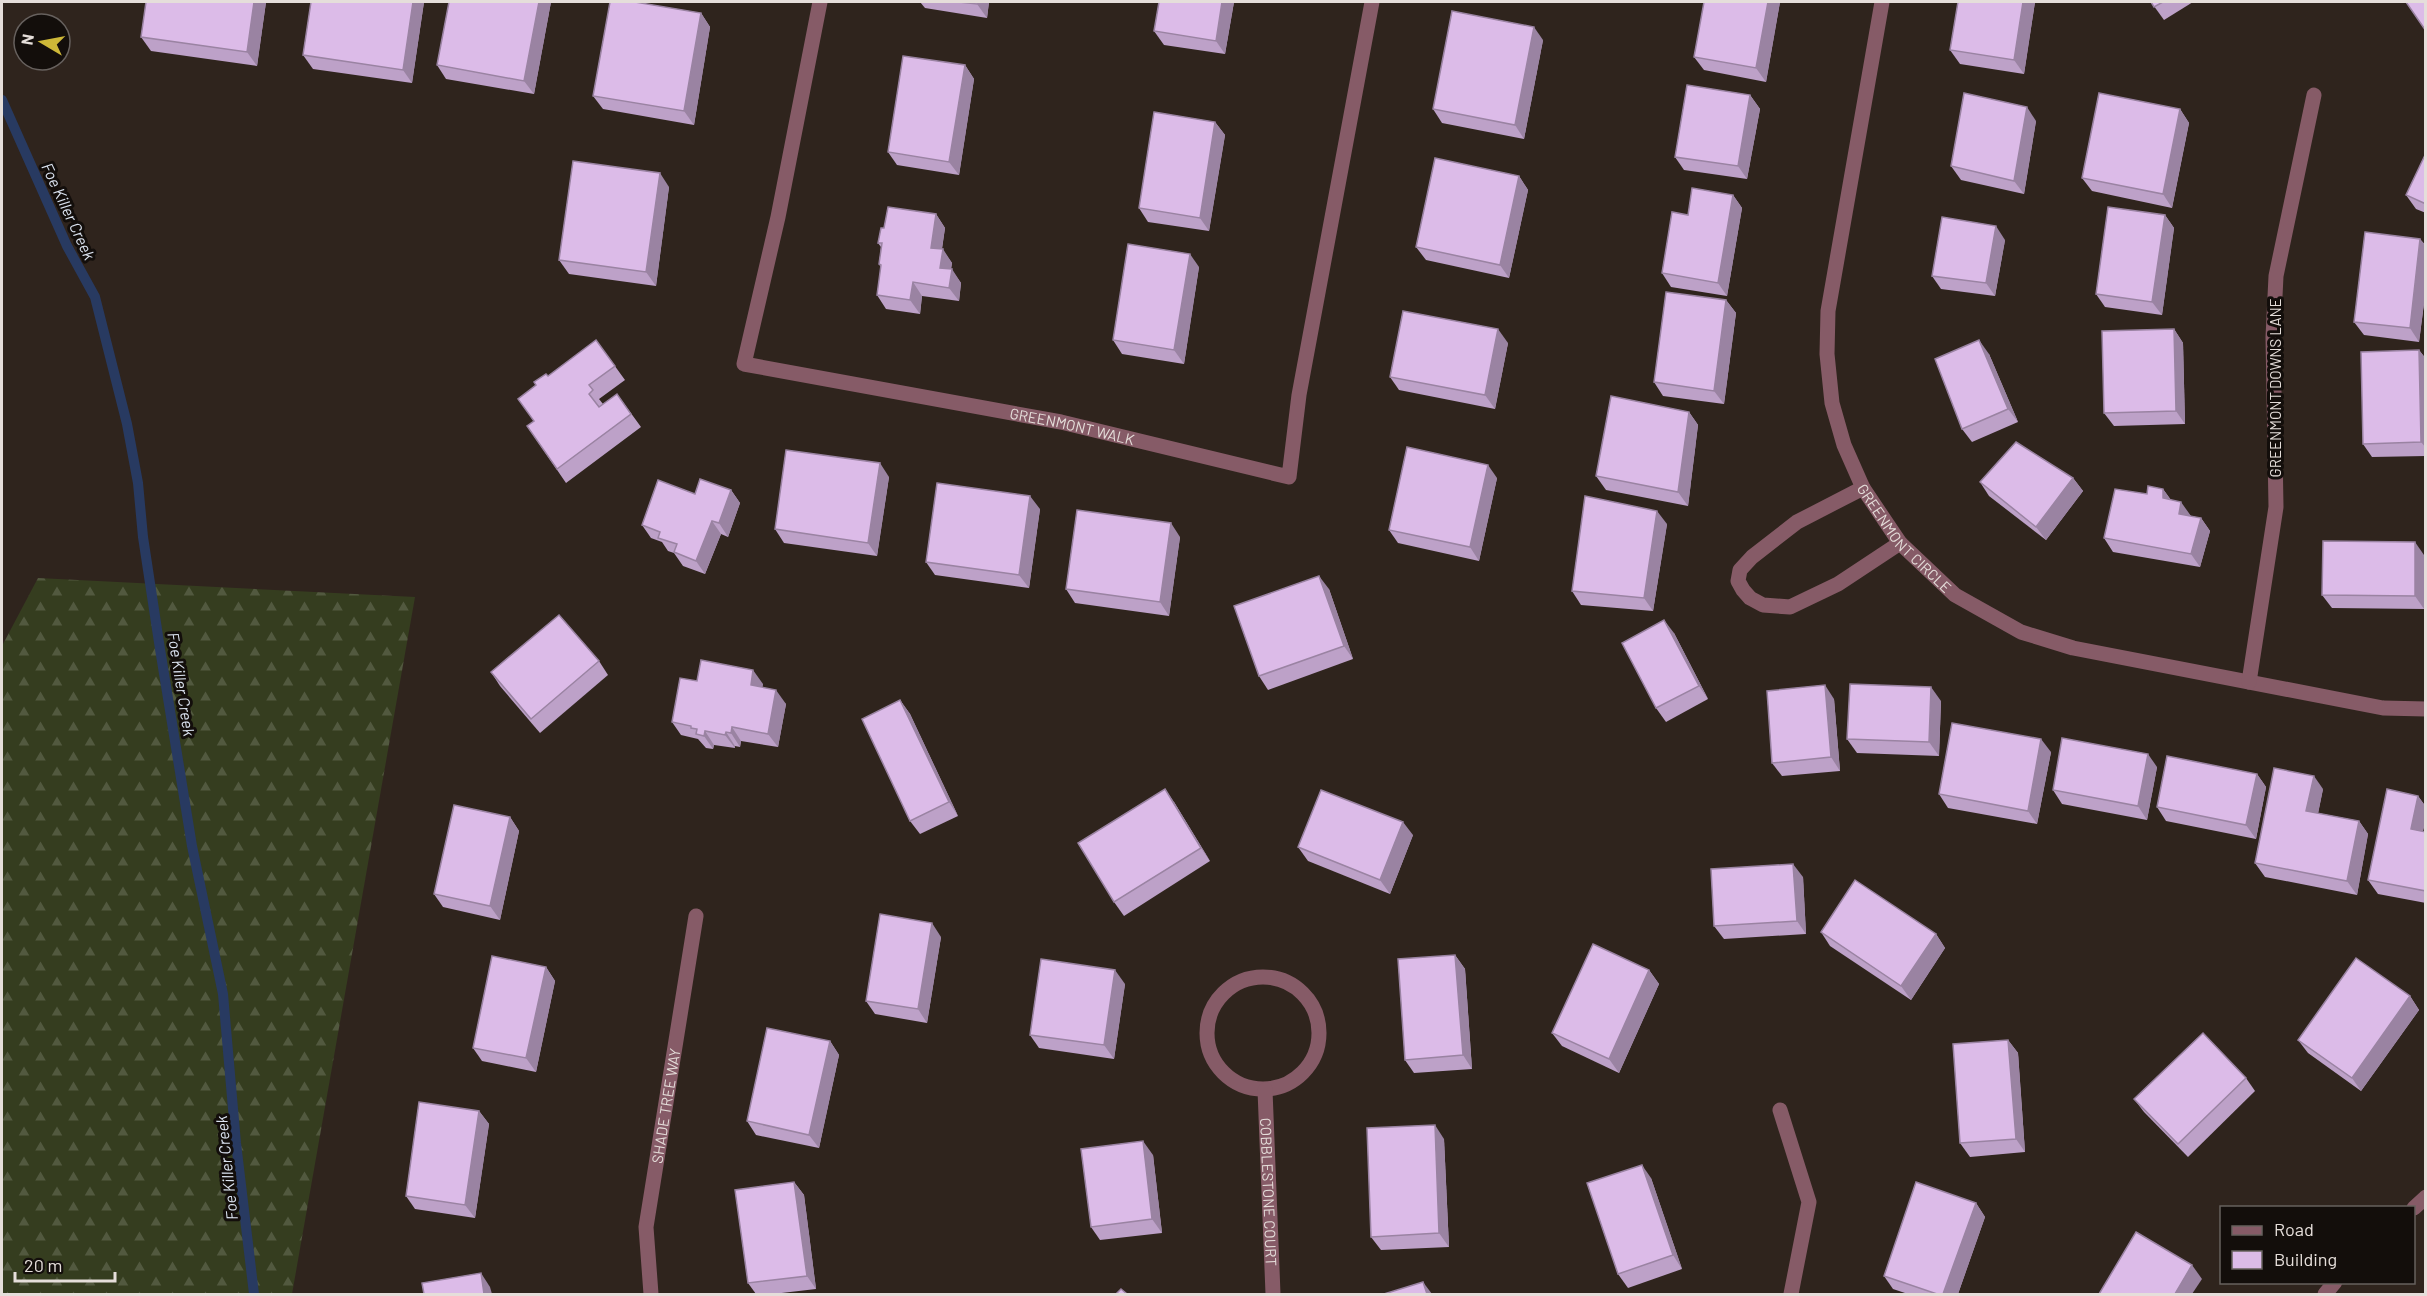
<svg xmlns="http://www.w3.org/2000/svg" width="2427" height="1296" viewBox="0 0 2427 1296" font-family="Barlow,sans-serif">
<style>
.forest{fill:url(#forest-firs)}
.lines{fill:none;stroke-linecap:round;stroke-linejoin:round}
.stream{stroke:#283a61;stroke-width:10}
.minor{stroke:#865b67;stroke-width:15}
.wall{fill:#bda1c8}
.shaded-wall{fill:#9a83a2}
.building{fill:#dcbbe8;stroke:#9a83a2;stroke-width:1.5}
.labels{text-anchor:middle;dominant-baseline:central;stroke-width:6;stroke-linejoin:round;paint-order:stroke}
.street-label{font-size:15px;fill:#e5deda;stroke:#130e0b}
.water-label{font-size:16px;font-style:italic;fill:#dce4f1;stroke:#130e0b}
</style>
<defs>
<pattern id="forest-firs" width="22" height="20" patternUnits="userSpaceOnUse" patternTransform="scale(1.5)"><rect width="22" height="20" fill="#353d1f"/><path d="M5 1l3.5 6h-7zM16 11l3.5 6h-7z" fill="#52593f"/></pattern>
</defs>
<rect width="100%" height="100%" fill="#2f241d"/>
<path class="forest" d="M38,578L415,597L292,1294H2V646Z"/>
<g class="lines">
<path class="stream" d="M2,100L67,246L95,297L127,424L138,483L143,537L160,649L192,846L223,994L236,1143L254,1294"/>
<g class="minor">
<path id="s1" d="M820,2L778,217L744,364L1061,422L1289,477L1299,395L1372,2"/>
<path id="s2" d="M1882,2L1828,311L1827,354L1832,403L1844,445L1863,488L1900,543L1955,595L2021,632L2073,648L2383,708L2426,709"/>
<path d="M1863,488L1797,522L1752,557L1740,570L1738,581L1743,590L1750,598L1763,605L1790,607L1838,584L1900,543"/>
<path d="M2249,682L2276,507L2273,337L2276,276L2314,95"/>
<circle cx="1263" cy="1033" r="56"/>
<path id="s3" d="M1265,1090L1273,1294"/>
<path d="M1780,1110L1809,1202L1791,1294"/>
<path d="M2414,1208L2426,1197"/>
<path id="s4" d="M651,1294L646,1227L696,916"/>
<path d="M2325,1294L2335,1282"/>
</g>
</g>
<g class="wall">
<path d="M266,2L257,66L151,51L141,37Z"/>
<path d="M424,2L412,83L313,69L303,55Z"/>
<path d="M551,2L534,94L446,79L437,65Z"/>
<path d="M920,2H989L987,18L925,8Z"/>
<path d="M1234,2L1225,54L1164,45L1154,31Z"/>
<path d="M1704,2H1780L1766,82L1704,70L1694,57Z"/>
<path d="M2035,2L2024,74L1960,64L1950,50Z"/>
<path d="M2151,2H2193L2164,20Z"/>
<path d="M701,13L710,27L694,125L603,109L593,96Z"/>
<path d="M1543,40L1524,139L1442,123L1433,109Z"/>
<path d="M965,65L974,79L959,175L897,165L888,152Z"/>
<path d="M1750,95L1760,109L1747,179L1684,170L1675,157Z"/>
<path d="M2180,109L2189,123L2172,208L2092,191L2082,178Z"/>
<path d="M2036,121L2024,194L1961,180L1951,166Z"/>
<path d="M1215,122L1225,135L1209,231L1148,222L1139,208Z"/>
<path d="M2426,153V213L2416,209L2406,195Z"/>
<path d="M1519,176L1528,190L1509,278L1426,260L1416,247Z"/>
<path d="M669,187L656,286L569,274L559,260Z"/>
<path d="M1733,195L1742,208L1727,296L1671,287L1662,273L1688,215Z"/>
<path d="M936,214L945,228L942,249L952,263L951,269L961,283L959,301L922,296L920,314L886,309L877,295L881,268L879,264L881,247L878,243L884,228Z"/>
<path d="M2165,215L2174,228L2162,315L2105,307L2096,294Z"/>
<path d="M2420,239L2426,246V288L2419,342L2364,335L2354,322Z"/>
<path d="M2005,240L1995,296L1941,289L1932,276Z"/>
<path d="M1199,267L1184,364L1122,354L1113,340Z"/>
<path d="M1726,300L1736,313L1724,404L1663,396L1654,382Z"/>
<path d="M2174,329L2183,343L2185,424L2114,426L2104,413Z"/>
<path d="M596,340L625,380L599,399L603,404L617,394L641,427L566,483L527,426L534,421L536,385Z"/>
<path d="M1508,343L1495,409L1399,390L1390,377Z"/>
<path d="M2419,350L2426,359V456L2372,457L2363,444Z"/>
<path d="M1989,354L2018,422L1972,442L1962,429Z"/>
<path d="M1689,412L1698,425L1688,506L1606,490L1596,476Z"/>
<path d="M889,477L877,556L784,543L775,529Z"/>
<path d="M1497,478L1479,561L1398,543L1389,530Z"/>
<path d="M2073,478L2083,491L2046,540L1989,496L1980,482Z"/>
<path d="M2163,489L2171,500L2191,516L2201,518L2210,531L2200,567L2113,552L2104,538L2147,494Z"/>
<path d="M731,490L740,503L728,537L721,534L705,574L683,566L674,553L668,551L662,542L651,538L642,525L695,494Z"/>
<path d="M1040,509L1029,588L935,575L926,562Z"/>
<path d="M1667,524L1653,611L1581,605L1572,591Z"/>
<path d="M1180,537L1169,616L1075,603L1066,589Z"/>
<path d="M2424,555V609L2332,608L2322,595Z"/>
<path d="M1329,589L1353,659L1268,690L1259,676Z"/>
<path d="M1674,633L1708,699L1666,722L1656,708Z"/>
<path d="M599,661L608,675L540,733L500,686L491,672Z"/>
<path d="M697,681L763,684L762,687L786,704L778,747L741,741L740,747L735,746V748L714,745L713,749L706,748L698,739L681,735L672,722Z"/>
<path d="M1834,699L1840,771L1782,776L1772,763Z"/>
<path d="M900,700L910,714L958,816L920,834L910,821Z"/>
<path d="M1941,701L1939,756L1857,753L1847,739Z"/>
<path d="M2051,752L2037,824L1948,808L1939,794Z"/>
<path d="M2157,767L2147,820L2062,804L2053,790Z"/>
<path d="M2257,774L2266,787L2256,839L2166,821L2157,807Z"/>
<path d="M2323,789L2318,813L2359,821L2368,834L2357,895L2265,877L2255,863Z"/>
<path d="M2418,796L2426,807V818L2423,831L2426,832V903L2378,894L2368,880Z"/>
<path d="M1174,802L1210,861L1124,916L1114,902Z"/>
<path d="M510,817L519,831L500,920L443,907L434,894Z"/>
<path d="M1413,835L1390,894L1308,861L1298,847Z"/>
<path d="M1803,877L1806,934L1724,939L1714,926Z"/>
<path d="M1821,932L1936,934L1945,948L1911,1000L1830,946Z"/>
<path d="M941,937L927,1023L875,1014L866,1001Z"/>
<path d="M1455,955L1465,969L1472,1069L1414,1073L1405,1060Z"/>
<path d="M546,967L555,981L536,1072L482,1061L473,1048Z"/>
<path d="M1649,970L1659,984L1619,1073L1562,1046L1552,1033Z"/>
<path d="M1125,984L1114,1059L1039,1048L1030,1035Z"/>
<path d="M2410,996L2419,1010L2361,1091L2308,1053L2298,1040Z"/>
<path d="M2008,1040L2018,1053L2025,1152L1970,1157L1960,1143Z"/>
<path d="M830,1041L839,1055L819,1148L756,1135L747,1121Z"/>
<path d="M2246,1078L2255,1091L2188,1157L2144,1112L2134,1099Z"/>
<path d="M479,1111L489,1124L475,1218L415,1209L406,1196Z"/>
<path d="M1444,1139L1449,1247L1381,1250L1371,1237Z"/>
<path d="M1153,1155L1162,1233L1100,1240L1091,1227Z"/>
<path d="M1651,1178L1682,1269L1628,1288L1618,1274Z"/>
<path d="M794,1182L804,1195L816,1289L773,1294H756L748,1283Z"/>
<path d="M1976,1203L1985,1217L1958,1294H1908L1893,1289L1884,1276Z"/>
</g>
<g class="shaded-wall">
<path d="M254,2H266L257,66L247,52Z"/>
<path d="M413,2H424L412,83L403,70Z"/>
<path d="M539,2H551L534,94L524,81Z"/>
<path d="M978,2H989L987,18L977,4Z"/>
<path d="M1222,2H1234L1225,54L1216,41Z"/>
<path d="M1768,2H1780L1766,82L1756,68Z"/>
<path d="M2023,2H2035L2024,74L2014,60Z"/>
<path d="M701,13L710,27L694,125L684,111Z"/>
<path d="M1534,27L1543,40L1524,139L1515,125Z"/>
<path d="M965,65L974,79L959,175L949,162Z"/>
<path d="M1750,95L1760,109L1747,179L1738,166Z"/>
<path d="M2027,107L2036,121L2024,194L2014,181Z"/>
<path d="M2180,109L2189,123L2172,208L2163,194Z"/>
<path d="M1215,122L1225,135L1209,231L1200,218Z"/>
<path d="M660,173L669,187L656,286L646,272Z"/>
<path d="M1519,176L1528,190L1509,278L1500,265Z"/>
<path d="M1733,195L1742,208L1727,296L1718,283Z"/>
<path d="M936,214L945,228L940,261L931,248Z"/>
<path d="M2165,215L2174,228L2162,315L2152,302Z"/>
<path d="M1996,226L2005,240L1995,296L1986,283Z"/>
<path d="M2420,239L2426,246V288L2419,342L2410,328Z"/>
<path d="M943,249L952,263L949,281L940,268Z"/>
<path d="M1190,254L1199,267L1184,364L1174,350Z"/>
<path d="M952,269L961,283L959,301L949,288Z"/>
<path d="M913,282L922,296L920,314L910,300Z"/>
<path d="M1726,300L1736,313L1724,404L1714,391Z"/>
<path d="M1498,329L1508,343L1495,409L1485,395Z"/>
<path d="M2174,329L2183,343L2185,424L2176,411Z"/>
<path d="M1979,340L1989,354L2018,422L2008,409Z"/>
<path d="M2419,350L2426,359V448L2421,442Z"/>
<path d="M1689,412L1698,425L1688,506L1678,492Z"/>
<path d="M880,463L889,477L877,556L868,543Z"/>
<path d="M1488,465L1497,478L1479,561L1470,547Z"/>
<path d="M2073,478L2083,491L2046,540L2036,527Z"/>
<path d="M2163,489L2173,503L2163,498Z"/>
<path d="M731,490L740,503L728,537L719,523Z"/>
<path d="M1030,496L1040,509L1029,588L1019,575Z"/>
<path d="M2181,502L2191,516L2179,514Z"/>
<path d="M1657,511L1667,524L1653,611L1644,598Z"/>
<path d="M2201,518L2210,531L2200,567L2191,554Z"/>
<path d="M712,521L721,534L705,574L696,561Z"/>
<path d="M1171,523L1180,537L1169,616L1160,602Z"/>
<path d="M2415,542L2424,555V609L2415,596Z"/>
<path d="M1319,576L1329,589L1353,659L1344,646Z"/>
<path d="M1664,620L1674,633L1708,699L1699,686Z"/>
<path d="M753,670L763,684L760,699L751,685Z"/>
<path d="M1825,685L1834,699L1840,771L1831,757Z"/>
<path d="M1931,687L1941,701L1939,756L1929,742Z"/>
<path d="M776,690L786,704L778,747L768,734Z"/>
<path d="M900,700L910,714L958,816L949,802Z"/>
<path d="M732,727L741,741L740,747L731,733Z"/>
<path d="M705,731L714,745L713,749L704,736Z"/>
<path d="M726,732L735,746V748L725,735Z"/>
<path d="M2041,739L2051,752L2037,824L2028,811Z"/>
<path d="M2148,754L2157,767L2147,820L2138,806Z"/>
<path d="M2257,774L2266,787L2256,839L2246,825Z"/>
<path d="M2314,776L2323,789L2316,824L2306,811Z"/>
<path d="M1165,789L1174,802L1210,861L1201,848Z"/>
<path d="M2418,796L2426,807V818L2420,843L2411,829Z"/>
<path d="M510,817L519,831L500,920L490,906Z"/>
<path d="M2359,821L2368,834L2357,895L2347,881Z"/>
<path d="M1403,822L1413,835L1390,894L1380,880Z"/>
<path d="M1793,864L1803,877L1806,934L1797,921Z"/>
<path d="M932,923L941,937L927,1023L918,1009Z"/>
<path d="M1936,934L1945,948L1911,1000L1901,986Z"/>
<path d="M1455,955L1465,969L1472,1069L1463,1055Z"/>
<path d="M546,967L555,981L536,1072L526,1058Z"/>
<path d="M1115,970L1125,984L1114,1059L1104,1045Z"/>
<path d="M1649,970L1659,984L1619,1073L1609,1059Z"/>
<path d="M2410,996L2419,1010L2361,1091L2352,1078Z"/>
<path d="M2008,1040L2018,1053L2025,1152L2016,1139Z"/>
<path d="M830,1041L839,1055L819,1148L809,1135Z"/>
<path d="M479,1111L489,1124L475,1218L465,1205Z"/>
<path d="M1435,1125L1444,1139L1449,1247L1439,1233Z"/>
<path d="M1143,1141L1153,1155L1162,1233L1152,1219Z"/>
<path d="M1642,1165L1651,1178L1682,1269L1673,1255Z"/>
<path d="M794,1182L804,1195L816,1289L807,1276Z"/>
<path d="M1976,1203L1985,1217L1958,1294H1943Z"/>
<path d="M2192,1265L2202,1279L2192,1294H2175Z"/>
<path d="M481,1273L490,1287L492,1294H484Z"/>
<path d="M1423,1282L1432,1294H1427Z"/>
</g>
<g class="building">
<path d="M146,2H254L247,52L141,37Z"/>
<path d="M311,2H413L403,70L303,55Z"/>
<path d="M449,2H539L524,81L437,65Z"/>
<path d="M610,2H635L701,13L684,111L593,96Z"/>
<path d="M959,2H978L977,4Z"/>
<path d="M1159,2H1222L1216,41L1154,31Z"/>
<path d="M1704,2H1768L1756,68L1694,57Z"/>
<path d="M1958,2H2023L2014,60L1950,50Z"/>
<path d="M2151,2H2163L2154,7Z"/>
<path d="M2406,2H2426V31Z"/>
<path d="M1452,11L1534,27L1515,125L1433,109Z"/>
<path d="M903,56L965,65L949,162L888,152Z"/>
<path d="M1687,85L1750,95L1738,166L1675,157Z"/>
<path d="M1964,93L2027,107L2014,181L1951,166Z"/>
<path d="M2099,93L2180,109L2163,194L2082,178Z"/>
<path d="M1154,112L1215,122L1200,218L1139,208Z"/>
<path d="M2426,153V204L2406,195Z"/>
<path d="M1435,158L1519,176L1500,265L1416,247Z"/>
<path d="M573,161L660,173L646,272L559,260Z"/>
<path d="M1692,188L1733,195L1718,283L1662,273L1672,212L1688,215Z"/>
<path d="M888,207L936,214L931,248L943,249L940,268L952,269L949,288L913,282L910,300L877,295L881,265L879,264L882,243H878L881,228H884Z"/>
<path d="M2108,207L2165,215L2152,302L2096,294Z"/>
<path d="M1942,217L1996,226L1986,283L1932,276Z"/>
<path d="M2365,232L2420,239L2410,328L2354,322Z"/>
<path d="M1128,244L1190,254L1174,350L1113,340Z"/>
<path d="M1666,292L1726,300L1714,391L1654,382Z"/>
<path d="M1403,311L1498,329L1485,395L1390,377Z"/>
<path d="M2174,329L2176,411L2104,413L2102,331Z"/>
<path d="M596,340L615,366L589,385L593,390L589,394L599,407L617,394L631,414L557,469L527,426L534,421L518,399L536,385L534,382L546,374L548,376Z"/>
<path d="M1979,340L2008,409L1962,429L1935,359Z"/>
<path d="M2419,350L2421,442L2363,444L2361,352Z"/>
<path d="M1611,396L1689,412L1678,492L1596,476Z"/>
<path d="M2016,442L2073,478L2036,527L1980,482Z"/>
<path d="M1407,447L1488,465L1470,547L1389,530Z"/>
<path d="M786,450L880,463L868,543L775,529Z"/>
<path d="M700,479L731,490L719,523L712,521L696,561L674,552L677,544L658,538L660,532L642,525L658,480L695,494Z"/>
<path d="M937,483L1030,496L1019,575L926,562Z"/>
<path d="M2148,486L2163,489V498L2181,502L2179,514L2201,518L2191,554L2104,538L2115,489L2147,494Z"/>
<path d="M1585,496L1657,511L1644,598L1572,591Z"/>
<path d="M1077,510L1171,523L1160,602L1066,589Z"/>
<path d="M2323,541L2415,542V596L2322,595Z"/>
<path d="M1319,576L1344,646L1259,676L1234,606Z"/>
<path d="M559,615L599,661L531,719L491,672Z"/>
<path d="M1664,620L1699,686L1656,708L1622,643Z"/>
<path d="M701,660L753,670L751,685L776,690L768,734L732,727L731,733L726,732L725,735L705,731L704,736L696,734L697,729L691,728V726L672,722L680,678L697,681Z"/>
<path d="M1850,684L1931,687L1929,742L1847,739Z"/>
<path d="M1825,685L1831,757L1772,763L1767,691Z"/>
<path d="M900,700L949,802L910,821L862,719Z"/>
<path d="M1952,723L2041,739L2028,811L1939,794Z"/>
<path d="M2062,738L2148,754L2138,806L2053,790Z"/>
<path d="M2167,756L2257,774L2246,825L2157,807Z"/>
<path d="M2274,768L2314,776L2306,811L2359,821L2347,881L2255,863Z"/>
<path d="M1165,789L1201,848L1114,902L1078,843Z"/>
<path d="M2387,789L2418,796L2411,829L2426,832V891L2368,880Z"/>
<path d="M1321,790L1403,822L1380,880L1298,847Z"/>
<path d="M454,805L510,817L490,906L434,894Z"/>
<path d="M1793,864L1797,921L1714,926L1711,869Z"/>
<path d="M1855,880L1936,934L1901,986L1821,932Z"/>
<path d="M880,914L932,923L918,1009L866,1001Z"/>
<path d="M1593,944L1649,970L1609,1059L1552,1033Z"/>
<path d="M1455,955L1463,1055L1405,1060L1398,959Z"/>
<path d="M492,956L546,967L526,1058L473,1048Z"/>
<path d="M2356,958L2410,996L2352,1078L2298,1040Z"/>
<path d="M1041,959L1115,970L1104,1045L1030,1035Z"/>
<path d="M767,1028L830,1041L809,1135L747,1121Z"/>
<path d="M2203,1033L2246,1078L2178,1144L2134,1099Z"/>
<path d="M2008,1040L2016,1139L1960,1143L1953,1044Z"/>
<path d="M419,1102L479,1111L465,1205L406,1196Z"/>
<path d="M1435,1125L1439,1233L1371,1237L1367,1128Z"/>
<path d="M1143,1141L1152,1219L1091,1227L1081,1149Z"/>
<path d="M1642,1165L1673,1255L1618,1274L1587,1183Z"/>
<path d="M794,1182L807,1276L748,1283L735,1190Z"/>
<path d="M1916,1182L1976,1203L1943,1294H1937L1884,1276Z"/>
<path d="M2136,1232L2192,1265L2175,1294H2099Z"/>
<path d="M481,1273L484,1294H424L422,1283Z"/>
<path d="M1423,1282L1427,1294H1384Z"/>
<path d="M1121,1289L1127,1294H1116Z"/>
</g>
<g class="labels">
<g class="street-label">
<text transform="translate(2275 388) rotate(-90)">GREENMONT DOWNS LANE</text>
<text stroke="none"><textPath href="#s1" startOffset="704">GREENMONT WALK</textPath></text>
<text stroke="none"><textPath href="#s2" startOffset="562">GREENMONT CIRCLE</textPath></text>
<text stroke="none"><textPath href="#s4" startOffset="190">SHADE TREE WAY</textPath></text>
<text stroke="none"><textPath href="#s3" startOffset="102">COBBLESTONE COURT</textPath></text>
</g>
<g class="water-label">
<text transform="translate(69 211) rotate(65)">Foe Killer Creek</text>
<text transform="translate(182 684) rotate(81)">Foe Killer Creek</text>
<text transform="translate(226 1168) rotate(-96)">Foe Killer Creek</text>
</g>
</g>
<rect width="2427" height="1296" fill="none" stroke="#e5deda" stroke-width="6"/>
<rect x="2220" y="1206" width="195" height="78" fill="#130e0b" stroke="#67615e" stroke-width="1.5"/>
<rect x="2232" y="1226" width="30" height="9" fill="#865b67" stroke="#67615e" stroke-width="1.5"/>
<text x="2274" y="1236" font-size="18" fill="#e5deda">Road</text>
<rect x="2232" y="1251" width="30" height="18" fill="#dcbbe8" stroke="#67615e" stroke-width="1.5"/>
<text x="2274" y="1266" font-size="18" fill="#e5deda">Building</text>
<g transform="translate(42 42) rotate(280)"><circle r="28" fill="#130e0b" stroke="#67615e" stroke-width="1.5"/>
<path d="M0-4.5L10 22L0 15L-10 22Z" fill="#ceb838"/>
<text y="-9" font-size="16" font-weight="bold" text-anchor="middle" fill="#e5deda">N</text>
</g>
<path d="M15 1272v9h100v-9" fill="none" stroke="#e5deda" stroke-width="3"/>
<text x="24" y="1272" font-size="18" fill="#e5deda" stroke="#130e0b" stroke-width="4.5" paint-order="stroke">20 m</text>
</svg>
